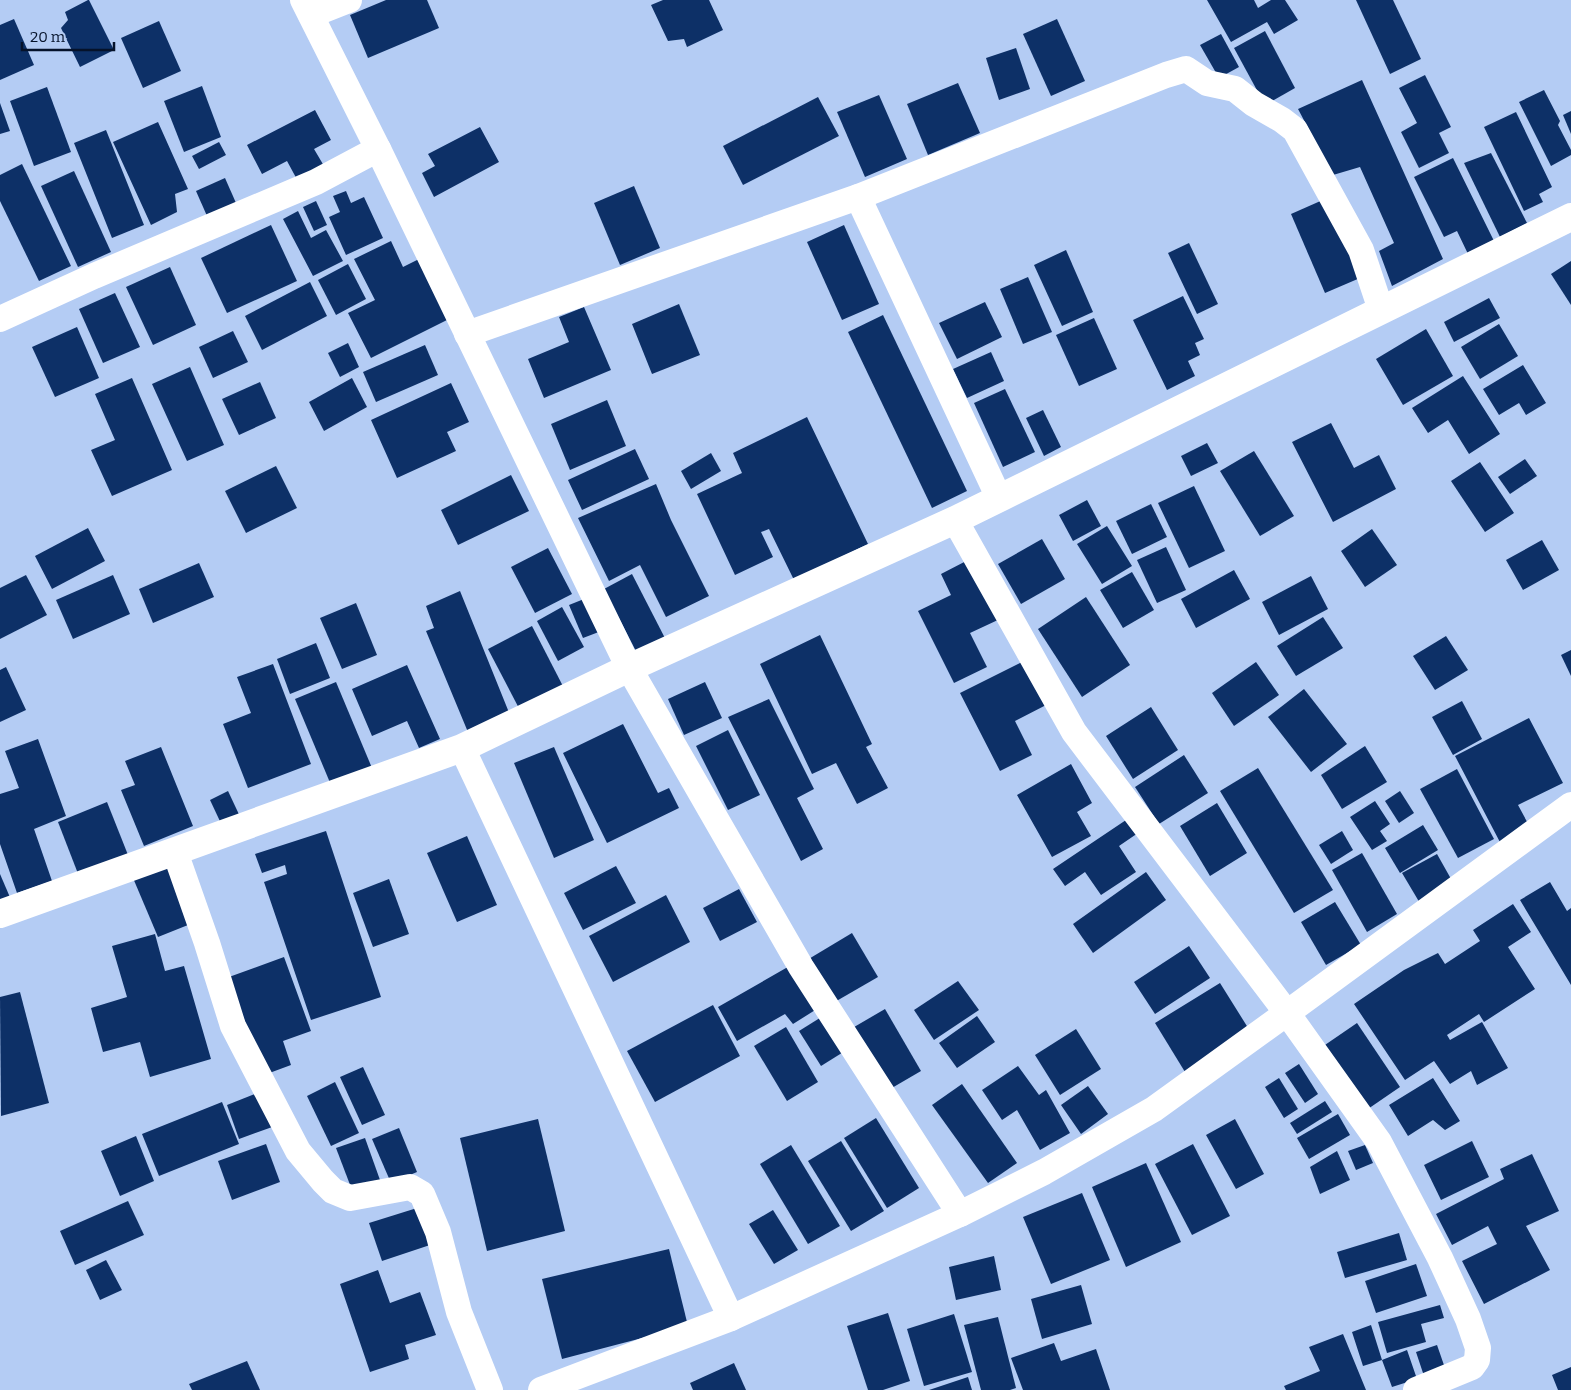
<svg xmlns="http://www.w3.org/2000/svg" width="1571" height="1390" viewBox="0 0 1571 1390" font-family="Bitter,serif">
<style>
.building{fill:#0d3067}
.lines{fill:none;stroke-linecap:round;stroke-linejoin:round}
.minor{stroke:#fff;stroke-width:26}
.tertiary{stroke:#fff;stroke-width:28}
</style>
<rect width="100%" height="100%" fill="#b4ccf4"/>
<g class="building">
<path d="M88,0H89L114,50L80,67L61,28L68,20L65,12Z"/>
<path d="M386,0H427L439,28L368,58L350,15Z"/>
<path d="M663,0H709L723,30L687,47L684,39L668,41L651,5Z"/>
<path d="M1207,0H1254L1258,8L1271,0H1285L1298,20L1274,34L1267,22L1231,42Z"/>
<path d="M1356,0H1393L1421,59L1390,74Z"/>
<path d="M14,19L34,65L0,80V25Z"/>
<path d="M1057,19L1085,81L1051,96L1023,34Z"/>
<path d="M159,21L181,71L143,88L121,38Z"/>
<path d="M1265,31L1295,88L1265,105L1234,48Z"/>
<path d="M1221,34L1239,67L1219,78L1200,45Z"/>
<path d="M1016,48L1030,89L999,100L986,58Z"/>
<path d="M1425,75L1451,127L1439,133L1449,153L1419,168L1401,132L1417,123L1399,88Z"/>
<path d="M1362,80L1443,259L1392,286L1379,251L1394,243L1360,167L1333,175L1298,109Z"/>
<path d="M958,83L980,133L928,155L907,104Z"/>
<path d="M202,86L221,137L184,152L164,101Z"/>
<path d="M47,87L71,152L34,166L10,101Z"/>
<path d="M1544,90L1560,121L1558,125L1571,150V155L1551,166L1519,102Z"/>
<path d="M879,95L907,159L865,177L837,112Z"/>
<path d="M818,97L839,136L743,185L723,146Z"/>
<path d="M0,103L10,131L0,134Z"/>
<path d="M315,110L331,140L314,149L327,171L300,185L287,161L262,174L247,145Z"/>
<path d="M1571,111V134L1563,115Z"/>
<path d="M1516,112L1552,187L1539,194L1543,202L1524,211L1484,127Z"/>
<path d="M158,122L188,189L175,194L177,212L151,225L113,142Z"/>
<path d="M480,127L499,162L434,197L422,173L435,166L428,154Z"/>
<path d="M106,130L144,225L112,238L74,143Z"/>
<path d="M219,142L226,155L199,169L192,156Z"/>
<path d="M1491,153L1527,223L1500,237L1464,163Z"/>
<path d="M1453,158L1494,241L1468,254L1457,231L1444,237L1414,177Z"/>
<path d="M22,164L71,266L39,281L0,201V175Z"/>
<path d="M74,171L111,252L78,267L41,186Z"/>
<path d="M225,178L236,203L207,216L196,191Z"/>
<path d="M634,186L660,248L620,265L594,203Z"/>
<path d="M346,191L351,203L364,197L383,238L346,255L329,217L340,212L333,196Z"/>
<path d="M1325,199L1360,278L1325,293L1291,214Z"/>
<path d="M316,201L327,225L314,231L303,207Z"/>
<path d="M298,211L311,238L326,230L343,261L313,276L283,219Z"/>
<path d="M271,225L297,281L227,313L201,258Z"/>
<path d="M844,225L879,304L842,320L807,242Z"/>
<path d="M391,241L403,267L421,258L451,318L371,358L348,313L375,300L354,259Z"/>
<path d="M1189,243L1218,304L1197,314L1168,253Z"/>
<path d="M1066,250L1093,312L1062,326L1034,265Z"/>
<path d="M1571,261V305L1551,274Z"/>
<path d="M348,264L366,299L336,315L318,280Z"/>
<path d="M170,267L196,325L153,345L126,287Z"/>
<path d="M1028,277L1052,332L1023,344L1000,289Z"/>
<path d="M310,282L327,316L262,350L245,316Z"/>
<path d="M115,293L140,347L103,363L79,309Z"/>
<path d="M1183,296L1204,339L1195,343L1200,355L1188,361L1195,376L1167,390L1133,320Z"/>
<path d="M1489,298L1500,318L1454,342L1444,322Z"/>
<path d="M985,302L1002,337L957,359L939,323Z"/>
<path d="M679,304L700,355L652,374L632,324Z"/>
<path d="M584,307L611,370L544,398L528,359L569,342L559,317Z"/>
<path d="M883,315L967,491L932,508L848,332Z"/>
<path d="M1094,318L1117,369L1079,386L1056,335Z"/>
<path d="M1499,324L1518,356L1480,379L1461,347Z"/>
<path d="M77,327L99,378L55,397L32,347Z"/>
<path d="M1426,329L1453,376L1403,405L1376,359Z"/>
<path d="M233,331L248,362L213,378L199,347Z"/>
<path d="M348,343L359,367L340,377L328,353Z"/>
<path d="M425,345L438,375L376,402L363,372Z"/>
<path d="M991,352L1004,381L967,398L953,369Z"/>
<path d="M1523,365L1546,403L1526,415L1519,403L1499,415L1483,389Z"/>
<path d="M190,367L224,445L187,461L152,384Z"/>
<path d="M1463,376L1500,434L1469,454L1448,420L1428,433L1412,408Z"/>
<path d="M132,378L172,470L112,496L91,450L115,440L95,394Z"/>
<path d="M352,378L367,407L324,431L309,402Z"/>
<path d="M260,382L276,418L239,435L222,399Z"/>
<path d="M451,383L469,422L447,432L456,451L397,478L371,420Z"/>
<path d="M1005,389L1035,452L1003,467L974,403Z"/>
<path d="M607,400L626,446L570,470L551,424Z"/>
<path d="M1043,410L1061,447L1044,456L1026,418Z"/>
<path d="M807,417L868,544L794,580L769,529L761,532L773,557L735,575L697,494L742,473L733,453Z"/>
<path d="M1331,423L1354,468L1379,455L1396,489L1333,522L1292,442Z"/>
<path d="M1207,443L1218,463L1191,476L1181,456Z"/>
<path d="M635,449L649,479L582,510L568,480Z"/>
<path d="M1254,451L1294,516L1260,536L1220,471Z"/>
<path d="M711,453L721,471L691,489L681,471Z"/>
<path d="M1525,459L1537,476L1510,494L1498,477Z"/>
<path d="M1480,462L1514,513L1485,532L1451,481Z"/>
<path d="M276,466L297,508L246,533L225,491Z"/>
<path d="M511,475L529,511L458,545L441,510Z"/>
<path d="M656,484L671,520L709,596L666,617L640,565L609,581L578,518Z"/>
<path d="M1194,486L1225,551L1189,568L1158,503Z"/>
<path d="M1087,500L1101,526L1073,541L1059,515Z"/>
<path d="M1151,504L1167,537L1132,554L1116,521Z"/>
<path d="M1107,526L1132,566L1102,584L1077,544Z"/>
<path d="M88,528L105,561L52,589L35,556Z"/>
<path d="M1372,529L1397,565L1365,587L1341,551Z"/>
<path d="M1042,539L1065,579L1021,604L998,564Z"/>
<path d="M1542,540L1559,570L1523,590L1506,560Z"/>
<path d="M1166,547L1186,590L1157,603L1137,560Z"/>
<path d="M548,548L572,594L535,613L511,567Z"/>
<path d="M970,559L1000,619L970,633L987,667L954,683L918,611L951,595L941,574Z"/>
<path d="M199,563L214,597L153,623L139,589Z"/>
<path d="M1234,570L1250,599L1196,628L1181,599Z"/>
<path d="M1132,572L1154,610L1123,628L1100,590Z"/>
<path d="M632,574L668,644L640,659L604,589Z"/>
<path d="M26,575L47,615L0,639V588Z"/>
<path d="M113,575L130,614L73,639L56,600Z"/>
<path d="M1311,576L1328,609L1279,635L1262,602Z"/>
<path d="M460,591L512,720L470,737L426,631L434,628L426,606Z"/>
<path d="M589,597L604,630L583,638L569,605Z"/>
<path d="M1086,597L1130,665L1082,697L1038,629Z"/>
<path d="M356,603L377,655L342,669L320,618Z"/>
<path d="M562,607L584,647L558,661L537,621Z"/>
<path d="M1323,617L1343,648L1296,676L1277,646Z"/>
<path d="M532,626L567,694L523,716L488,649Z"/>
<path d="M820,635L872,744L866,747L888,788L857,804L836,763L812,774L760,664Z"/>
<path d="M1446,636L1468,670L1435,690L1413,656Z"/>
<path d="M316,643L330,678L290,694L277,659Z"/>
<path d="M1571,650V676L1561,655Z"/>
<path d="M1028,659L1050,703L1015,721L1032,755L1000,771L960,693Z"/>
<path d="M1256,662L1279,695L1234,726L1212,693Z"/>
<path d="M273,664L311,764L248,788L223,724L251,713L237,677Z"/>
<path d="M407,665L440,739L419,748L407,721L372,736L352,689Z"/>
<path d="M6,667L26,710L0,722V670Z"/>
<path d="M336,682L372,768L331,785L295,699Z"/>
<path d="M705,682L722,718L684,735L668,699Z"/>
<path d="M1304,689L1347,744L1311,772L1268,717Z"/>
<path d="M769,699L814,789L797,798L823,849L801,861L728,717Z"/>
<path d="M1462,701L1482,739L1453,755L1432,717Z"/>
<path d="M1151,707L1178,750L1133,779L1106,736Z"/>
<path d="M1529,718L1563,783L1518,805L1532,831L1502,846L1455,756Z"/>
<path d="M623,724L658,793L669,788L679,808L607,843L563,753Z"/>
<path d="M728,730L760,795L728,810L696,746Z"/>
<path d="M38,739L66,816L34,829L52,881L17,893L0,844V794L19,788L5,751Z"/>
<path d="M1365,746L1387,782L1342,809L1321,775Z"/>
<path d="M161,747L193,826L144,846L121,790L135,785L125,761Z"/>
<path d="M554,747L594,840L554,858L514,763Z"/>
<path d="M1184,755L1208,793L1159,824L1135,787Z"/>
<path d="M1071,764L1092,803L1077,812L1091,836L1052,857L1017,795Z"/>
<path d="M1258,768L1333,890L1294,913L1220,791Z"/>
<path d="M1457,769L1494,839L1458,858L1420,789Z"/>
<path d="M228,791L243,823L225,832L210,800Z"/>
<path d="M1400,791L1414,813L1399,823L1385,801Z"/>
<path d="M1375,801L1390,824L1380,831L1387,841L1372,850L1350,817Z"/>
<path d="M107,802L132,865L82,884L58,822Z"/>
<path d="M1217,803L1247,853L1210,876L1180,826Z"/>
<path d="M1129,818L1138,833L1119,846L1136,872L1101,895L1085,872L1065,886L1053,869Z"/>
<path d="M1423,825L1438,850L1400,873L1385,848Z"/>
<path d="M326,831L381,997L311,1020L264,882L287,874L285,865L262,873L255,854Z"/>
<path d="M1342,831L1353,850L1331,864L1319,845Z"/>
<path d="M467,836L497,905L457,922L427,853Z"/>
<path d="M1362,853L1397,914L1367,932L1332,870Z"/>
<path d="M1437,854L1455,886L1421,905L1402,873Z"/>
<path d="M169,863L193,923L158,937L133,878Z"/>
<path d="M616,866L636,903L583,930L564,893Z"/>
<path d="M1146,872L1166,900L1093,953L1073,924Z"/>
<path d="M0,874L12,902L0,907Z"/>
<path d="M389,879L409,934L373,947L353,893Z"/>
<path d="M1550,882L1567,911L1571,908V985L1520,900Z"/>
<path d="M739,889L757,922L720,941L703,908Z"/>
<path d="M666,895L690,942L613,982L589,936Z"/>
<path d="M1335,902L1361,945L1326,965L1301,922Z"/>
<path d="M1513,904L1531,932L1508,947L1535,989L1484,1022L1479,1014L1447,1035L1450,1040L1482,1022L1508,1068L1477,1085L1471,1071L1450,1084L1434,1061L1405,1080L1354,1004L1404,970L1438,953L1445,964L1480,941L1473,930Z"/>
<path d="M852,933L878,977L833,1003L807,960Z"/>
<path d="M155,934L165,971L184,966L211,1059L150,1077L140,1042L103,1052L91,1008L127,997L112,946Z"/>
<path d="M1189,946L1210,978L1155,1014L1134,982Z"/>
<path d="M284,957L311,1031L283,1041L291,1065L264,1075L229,977Z"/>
<path d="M793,964L820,1007L793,1024L785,1014L737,1041L718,1007Z"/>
<path d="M958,981L979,1010L934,1040L914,1010Z"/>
<path d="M1220,983L1250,1031L1185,1072L1155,1023Z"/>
<path d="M20,992L49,1103L1,1116L0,997Z"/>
<path d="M713,1005L740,1056L655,1102L627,1051Z"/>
<path d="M885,1009L921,1071L885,1092L849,1030Z"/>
<path d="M823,1016L845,1051L821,1066L799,1031Z"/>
<path d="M977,1016L995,1042L957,1068L939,1043Z"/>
<path d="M1357,1023L1400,1087L1365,1111L1322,1047Z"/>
<path d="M786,1027L818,1082L787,1101L754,1046Z"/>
<path d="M1076,1029L1101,1069L1060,1095L1035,1055Z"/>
<path d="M1299,1064L1318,1094L1305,1103L1285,1073Z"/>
<path d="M1018,1066L1039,1095L1046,1090L1070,1133L1040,1150L1017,1110L1002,1120L982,1090Z"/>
<path d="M363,1067L385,1115L362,1125L340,1077Z"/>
<path d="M1279,1078L1298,1109L1284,1118L1265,1087Z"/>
<path d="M1433,1078L1460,1121L1445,1130L1433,1120L1408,1136L1389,1105Z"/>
<path d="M335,1082L359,1133L331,1146L307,1096Z"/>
<path d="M962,1084L1017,1163L988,1183L932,1105Z"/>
<path d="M1088,1086L1108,1114L1081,1134L1061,1105Z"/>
<path d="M262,1091L275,1126L239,1139L227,1105Z"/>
<path d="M1325,1101L1332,1112L1297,1134L1290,1123Z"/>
<path d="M222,1102L239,1144L159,1176L142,1134Z"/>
<path d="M1338,1114L1350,1135L1309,1159L1297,1138Z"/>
<path d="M876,1118L919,1188L887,1208L844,1138Z"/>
<path d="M538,1119L565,1231L487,1251L460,1138Z"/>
<path d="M1235,1119L1264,1174L1236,1189L1206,1135Z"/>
<path d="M399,1128L417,1172L391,1183L372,1139Z"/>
<path d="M136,1136L154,1181L120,1196L101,1151Z"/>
<path d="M365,1138L380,1180L352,1190L336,1148Z"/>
<path d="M841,1141L884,1211L851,1231L808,1161Z"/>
<path d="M1472,1141L1489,1177L1441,1200L1424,1165Z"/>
<path d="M266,1144L280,1182L232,1200L218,1161Z"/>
<path d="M1193,1144L1230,1216L1192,1235L1155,1164Z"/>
<path d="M791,1145L840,1226L808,1244L760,1164Z"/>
<path d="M1365,1145L1373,1163L1356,1170L1348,1151Z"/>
<path d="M1337,1151L1350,1180L1320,1194L1310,1167Z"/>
<path d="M1532,1154L1559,1211L1526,1226L1550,1270L1484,1304L1462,1261L1497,1244L1488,1226L1452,1245L1436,1214L1504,1179L1500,1169Z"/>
<path d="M1146,1163L1181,1242L1126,1267L1092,1187Z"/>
<path d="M1082,1193L1110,1260L1051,1284L1023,1217Z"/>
<path d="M128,1201L144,1235L75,1265L60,1231Z"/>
<path d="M417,1208L430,1245L382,1261L369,1223Z"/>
<path d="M773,1210L798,1250L774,1264L749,1224Z"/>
<path d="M1399,1233L1407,1260L1345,1278L1337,1252Z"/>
<path d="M669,1249L688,1326L562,1359L542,1279Z"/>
<path d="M994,1256L1001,1290L956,1300L949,1267Z"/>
<path d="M106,1260L122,1290L100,1300L86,1270Z"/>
<path d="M1416,1264L1427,1296L1376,1313L1365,1281Z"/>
<path d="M378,1270L390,1303L420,1292L436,1335L405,1345L409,1359L370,1372L340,1284Z"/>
<path d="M1081,1285L1092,1324L1042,1339L1031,1299Z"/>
<path d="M1440,1305L1444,1318L1421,1324L1426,1342L1387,1353L1378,1322Z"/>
<path d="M888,1313L910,1381L883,1390H868L847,1326Z"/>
<path d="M954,1314L972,1372L924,1386L907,1329Z"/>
<path d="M998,1317L1016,1388L1010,1390H981L964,1325Z"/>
<path d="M1371,1325L1382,1360L1407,1350L1417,1379L1392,1387L1382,1360L1363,1366L1352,1332Z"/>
<path d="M1343,1334L1366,1390H1286L1284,1386L1320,1371L1309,1347Z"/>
<path d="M1054,1343L1061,1361L1096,1349L1110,1390H1023L1011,1358Z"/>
<path d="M1437,1345L1445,1368L1424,1376L1416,1352Z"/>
<path d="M247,1361L260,1390H192L189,1384Z"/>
<path d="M734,1363L746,1390H693L690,1383Z"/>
<path d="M1571,1367V1390H1558L1552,1375Z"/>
<path d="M968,1377L972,1390H929Z"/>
</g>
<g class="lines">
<g class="minor">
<path d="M303,0L378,149"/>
<path d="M311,15L349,0"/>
<path d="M858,197L1166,75L1186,69L1207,83L1235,89L1254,104L1282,120L1295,130L1361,250L1381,310"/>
<path d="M0,319L94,276L316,182L378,149L629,668L801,967L960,1214"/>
<path d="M467,334L858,197L999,498"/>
<path d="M955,520L1074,732L1287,1013L1379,1142L1440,1258L1468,1319L1478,1348L1477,1360L1472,1367L1416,1390"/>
<path d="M462,748L731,1318"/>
<path d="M175,852L207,943L233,1026L298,1151L323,1181L333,1191L350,1198L410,1187L422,1194L438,1232L459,1312L490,1390"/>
<path d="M541,1390L731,1318L960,1214L1044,1172L1154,1109L1287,1013L1571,805"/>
</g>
<path class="tertiary" d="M0,914L462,748L629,668L955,520L1571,217"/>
</g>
<path d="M22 42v8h92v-8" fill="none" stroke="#05122a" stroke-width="2.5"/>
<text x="30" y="42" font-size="15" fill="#05122a" stroke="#b4ccf4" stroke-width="4" paint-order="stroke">20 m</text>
</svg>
